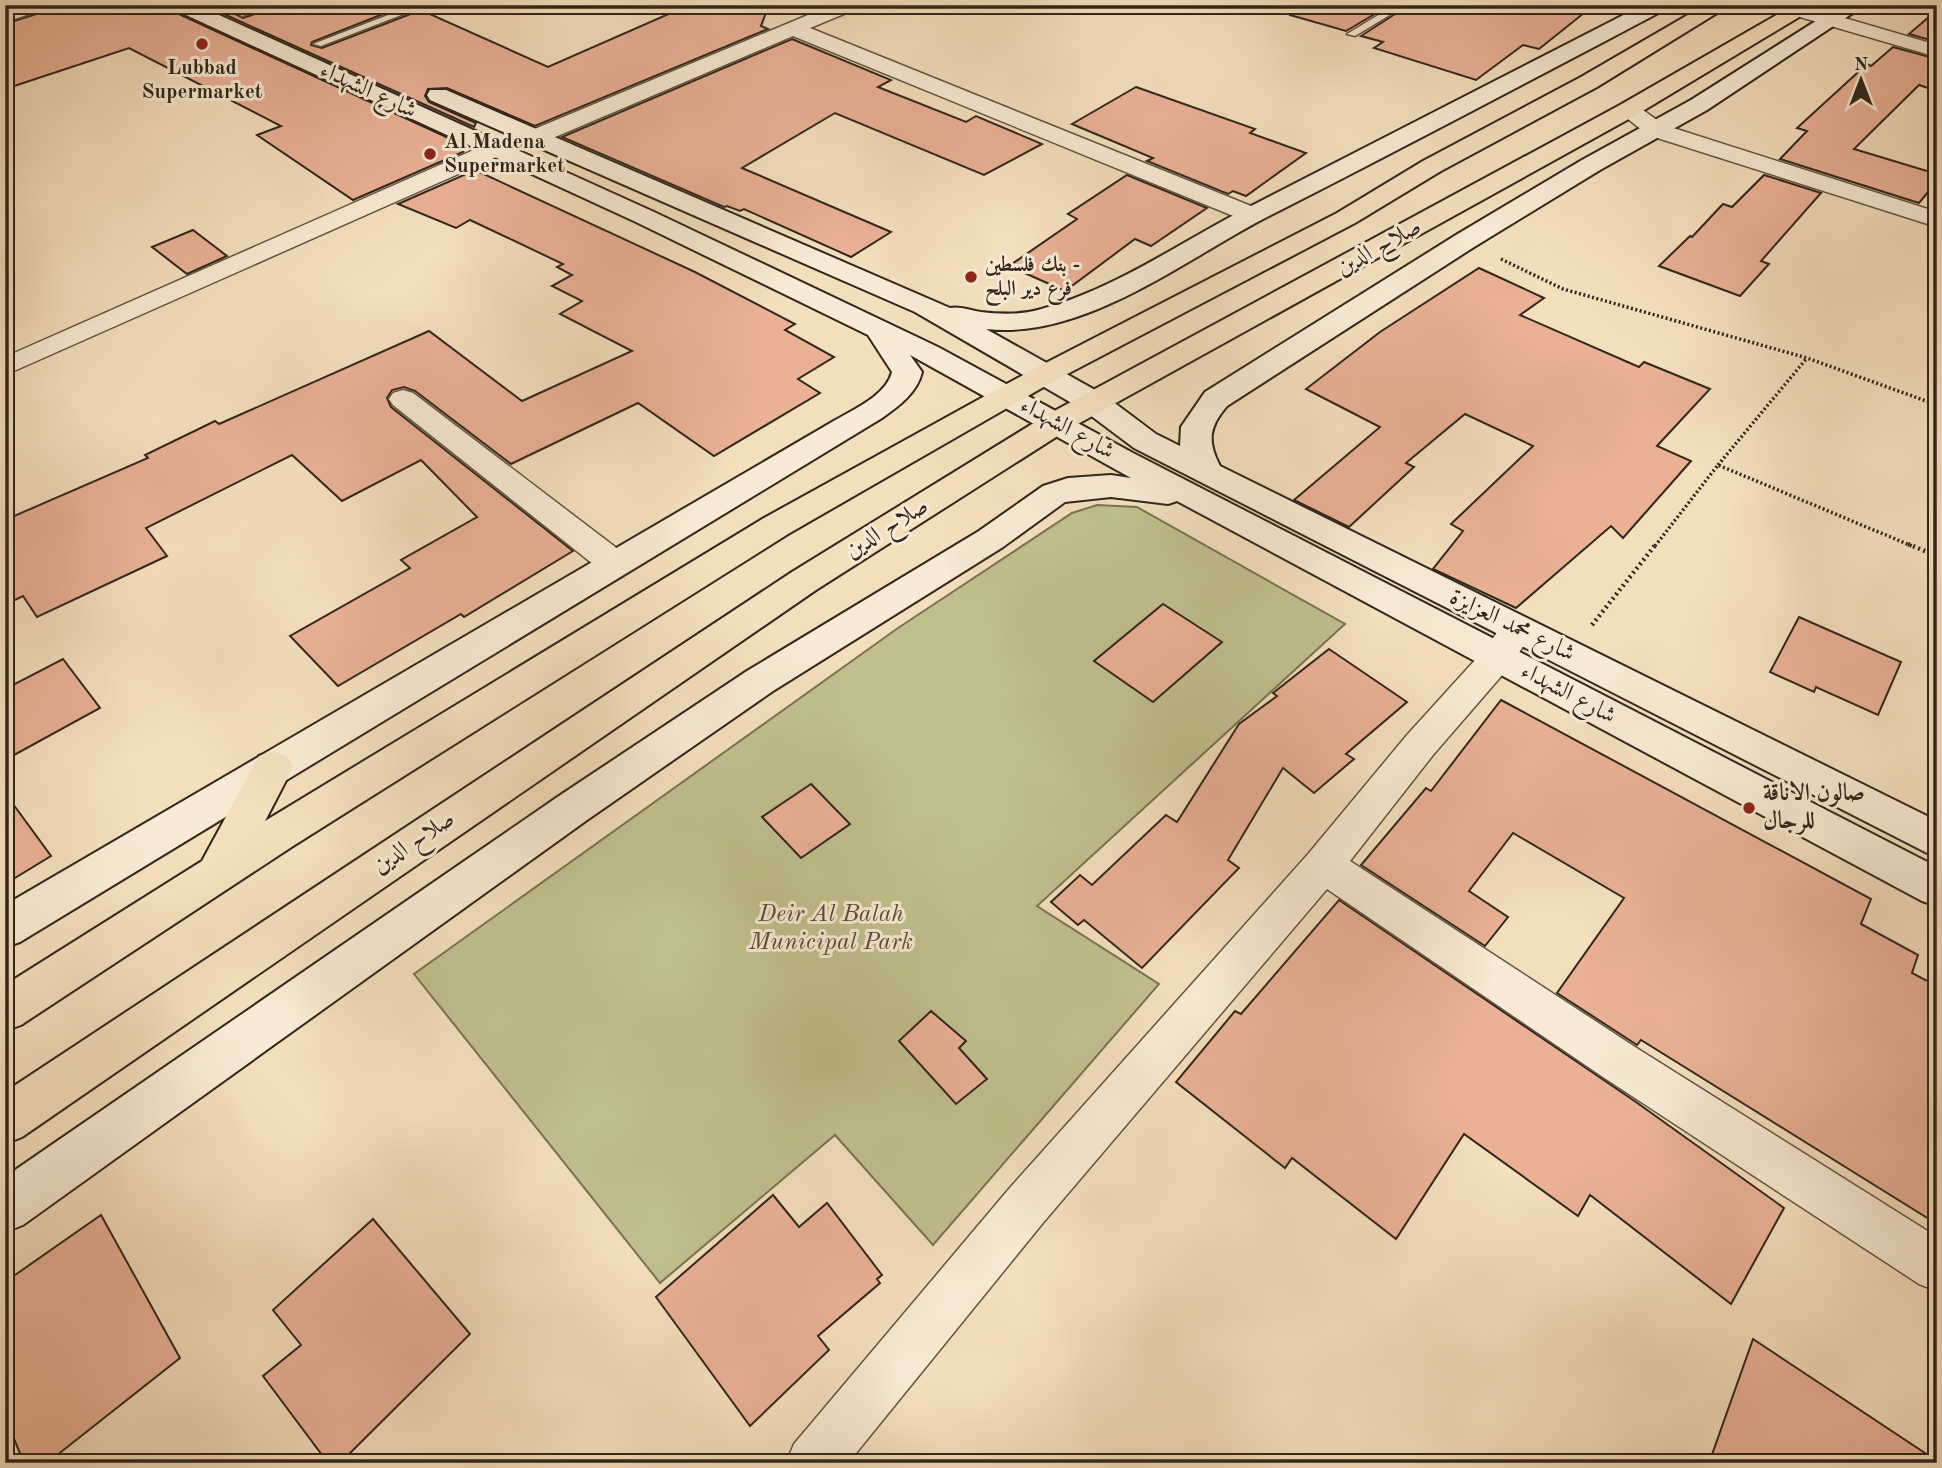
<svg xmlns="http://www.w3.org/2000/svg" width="1942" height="1468" viewBox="0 0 1942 1468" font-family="'Old Standard TT',Amiri,serif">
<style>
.green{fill:#c1c08d;stroke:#787354;stroke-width:2}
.building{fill:#eab195;stroke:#30261c;stroke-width:2}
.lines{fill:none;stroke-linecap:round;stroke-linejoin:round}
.service-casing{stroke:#615444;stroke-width:3}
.minor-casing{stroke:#615444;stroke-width:3}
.secondary-casing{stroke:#30261c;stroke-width:4}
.trunk-casing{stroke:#30261c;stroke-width:4}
.path-far1{stroke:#30261c;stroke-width:3.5;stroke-dasharray:2 2.5;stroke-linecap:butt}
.path{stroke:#30261c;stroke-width:4.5;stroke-dasharray:2 3.5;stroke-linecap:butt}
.service{fill:#f8ead4;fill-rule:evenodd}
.minor{fill:#f8ead4;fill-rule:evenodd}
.secondary{fill:#f8ead4;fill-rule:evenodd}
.trunk{fill:#f4dfbd;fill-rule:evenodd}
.poi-dot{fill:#8f2418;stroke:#f8ead4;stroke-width:2.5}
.labels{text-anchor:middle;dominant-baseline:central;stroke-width:6;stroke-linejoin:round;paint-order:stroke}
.far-poi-label{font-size:21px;font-weight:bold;fill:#30261c;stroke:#f8ead4;text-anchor:start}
.street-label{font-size:24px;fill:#30261c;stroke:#f8ead4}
.poi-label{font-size:24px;font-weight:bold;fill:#30261c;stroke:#f8ead4;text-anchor:start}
.park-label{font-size:24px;font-style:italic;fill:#544c38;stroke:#f8ead4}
</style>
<rect width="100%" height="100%" fill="#f4dfbd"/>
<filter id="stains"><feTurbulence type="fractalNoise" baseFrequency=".00286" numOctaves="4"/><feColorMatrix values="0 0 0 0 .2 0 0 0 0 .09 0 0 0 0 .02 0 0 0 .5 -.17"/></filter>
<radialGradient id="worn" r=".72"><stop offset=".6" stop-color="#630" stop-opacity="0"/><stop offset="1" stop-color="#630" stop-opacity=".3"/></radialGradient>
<path class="green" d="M1097,505L1137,507L1345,624L1037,906L1159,984L933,1245L835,1135L660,1283L414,974L898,628L1072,513Z"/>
<g class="building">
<path d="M49,5H168L172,11L466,146L463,152L353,200L257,135L281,126L129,48L5,89V24L46,11Z"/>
<path d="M204,5H233L231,12L243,18L264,11L267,5H406L312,42L311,45L322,48L421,10L548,67L689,5H769L761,26L768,29L535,126L447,88L428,89L425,96L429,102L476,123L474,127Z"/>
<path d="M1292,5H1390L1346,31L1290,15Z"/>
<path d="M1409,5H1594L1539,49L1523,45L1476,80L1374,48L1383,42L1361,36Z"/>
<path d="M1937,10V42L1909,34Z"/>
<path d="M792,39L891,80L878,87L966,122L976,116L1042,144L984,175L835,113L742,168L891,232L851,257L744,209L740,211L727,206L724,207L562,137Z"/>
<path d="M1893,47L1937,59V91L1919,85L1854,149L1937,174V181L1919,203L1780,159L1807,131L1797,128L1867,64L1871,66Z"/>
<path d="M1136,87L1255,129L1250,133L1306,153L1246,196L1233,191L1228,194L1147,161L1153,158L1072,124Z"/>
<path d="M475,170L695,272L795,324L785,330L834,357L798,379L820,393L714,456L638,403L511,464L415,391L404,387L392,390L387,398L391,407L573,551L464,617L461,614L338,686L290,636L410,568L401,560L477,517L421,460L342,501L292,455L146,528L167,556L37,617L23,596L5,605V520L148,458L145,455L215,421L219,424L429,331L522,401L632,351L560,314L582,301L552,286L572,275L557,267L563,264L470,220L456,228L398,204Z"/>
<path d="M1127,175L1207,208L1151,246L1135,239L1065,291L1009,266L1077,219L1068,214Z"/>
<path d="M1764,175L1821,193L1761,261L1769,264L1740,296L1659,266L1690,236L1692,237L1723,204L1732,207Z"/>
<path d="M193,230L227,256L187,274L152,247Z"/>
<path d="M1479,268L1544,298L1520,315L1639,367L1644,362L1710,389L1657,446L1691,461L1623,538L1611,526L1516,608L1433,569L1463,531L1451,524L1533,446L1465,414L1406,463L1414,467L1349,527L1294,500L1380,427L1306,389L1380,332Z"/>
<path d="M1163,604L1222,642L1153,702L1094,661Z"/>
<path d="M1799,617L1901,662L1878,715L1816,687L1814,692L1770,672Z"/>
<path d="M1329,649L1407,702L1346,754L1354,759L1314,793L1283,768L1228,860L1239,868L1142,968L1084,920L1078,925L1051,902L1080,875L1092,885L1166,815L1177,822L1239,724L1277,696L1273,693Z"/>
<path d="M63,659L100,708L5,760V689Z"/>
<path d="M1501,700L1871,899L1861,924L1918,955L1912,973L1937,986V1224L1641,1040L1637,1045L1557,993L1624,898L1513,833L1469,891L1508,917L1485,946L1361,865L1426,788L1431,791Z"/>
<path d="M811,784L850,824L801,858L762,817Z"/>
<path d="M5,793L51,856L5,884Z"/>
<path d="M1339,900L1636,1102L1784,1208L1731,1304L1590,1195L1578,1216L1464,1134L1396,1239L1292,1158L1285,1168L1176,1082L1235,1011L1241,1014Z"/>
<path d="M931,1011L966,1041L959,1048L987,1079L956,1104L899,1041Z"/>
<path d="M773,1195L799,1227L827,1203L882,1275L877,1279L880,1283L818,1336L829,1350L750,1426L656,1297Z"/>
<path d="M101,1215L180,1358L47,1463H24L5,1417V1282Z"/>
<path d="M373,1219L470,1334L340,1463H328L263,1376L301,1345L273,1310Z"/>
<path d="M1753,1339L1937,1461V1463H1709Z"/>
</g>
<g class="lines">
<defs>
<g id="service">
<path d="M414,5H427L321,46L313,44Z"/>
<path d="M1395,5H1406L1355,36L1347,34Z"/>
</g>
<g id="minor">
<path d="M18,5H47L45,9L5,22V10Z"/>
<path d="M237,5H265L263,9L242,16L232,10Z"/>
<path d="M832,5H858L856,9L810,28L1261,210L1264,215L1261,220L1252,222L1243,220L793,36L541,143L501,155L5,375V357L485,145L525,133Z"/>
<path d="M1800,5L1937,45V57L1793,15L1790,11L1793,7Z"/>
<path d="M1628,104L1636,105L1664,125L1937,212V227L1648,135L1617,110L1620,105Z"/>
<path d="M403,390L413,393L627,556L631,564L627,572L615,575L603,572L393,405L389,399L393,393Z"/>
<path d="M1517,617L1529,621L1534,630L1510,666L1433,755L1350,861L1635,1047L1937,1237V1291L1919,1284L1603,1077L1327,889L1042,1224L848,1463H786L794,1444L1008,1190L1309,853L1407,735L1486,648L1505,621Z"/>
</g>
<g id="secondary">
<path d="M170,5H197L654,212L938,347L1133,453L1937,867V906L1922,901L1177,501L1168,504L1111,497L1065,502L1003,547L773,691L587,820L23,1225L5,1232V1177L559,796L747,671L979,531L1043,486L1068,478L1111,475L1131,478L910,355L922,372C917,393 899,406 882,418L20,942L5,947V905L832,422C852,410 886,396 892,372L868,335L636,222L173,9Z"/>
<path d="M1643,5H1669L1666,9C1533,79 1401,149 1267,217C1184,260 1084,340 986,329L1104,395L1156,434L1180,446L1181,427L1205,392L1456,235L1582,160L1691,100L1841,5H1865L1707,110L1600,170L1474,247L1227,406C1209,427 1207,441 1220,466L1937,821V858L1134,448L1082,409L915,312L430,100L427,95L430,90H446L950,308C960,306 970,310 981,312C999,314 1020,315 1038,310C1114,290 1179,243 1247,208C1379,140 1511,73 1643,5Z"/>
</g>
<g id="trunk">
<path d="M1705,5H1730L1597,87L1441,171L1355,223L1054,381L788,534L293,846L21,1025L5,1031V985L202,861L259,756L273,751L287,756L293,767L265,821L764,518L1034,369L1337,213L1423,161L1581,77Z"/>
<path d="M1794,5H1819L1636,115L1067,430L816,590L22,1137L5,1144V1092L792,572L1045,416L1620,105Z"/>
</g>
</defs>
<use href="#service" class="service-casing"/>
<use href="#minor" class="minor-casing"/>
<use href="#secondary" class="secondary-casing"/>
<use href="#trunk" class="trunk-casing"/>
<g class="path-far1">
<path d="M1501,259L1563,289L1807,358L1937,405"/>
<path d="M1718,465L1807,358"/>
<path d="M1655,546L1718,465L1912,546"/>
</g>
<g class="path">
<path d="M1908,544L1937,556"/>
<path d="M1592,625L1656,544"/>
</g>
<use href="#service" class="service"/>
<use href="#minor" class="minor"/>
<use href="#secondary" class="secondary"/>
<use href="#trunk" class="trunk"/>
</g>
<g class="poi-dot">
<circle cx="202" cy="44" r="7"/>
<circle cx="430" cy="154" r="7"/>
<circle cx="971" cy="277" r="7"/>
<circle cx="1749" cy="808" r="7"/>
</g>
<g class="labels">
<g class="far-poi-label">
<text x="202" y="68" text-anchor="middle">Lubbad<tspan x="202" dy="24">Supermarket</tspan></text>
<text x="444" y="142">Al Madena<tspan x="444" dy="24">Supermarket</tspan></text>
<text x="985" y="265">بنك فلسطين -<tspan x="985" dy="24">فرع دير البلح</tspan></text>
</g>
<g class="street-label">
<text transform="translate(368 91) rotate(25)">شارع الشهداء</text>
<text transform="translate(1379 248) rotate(-29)">صلاح الدين</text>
<text transform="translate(1067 429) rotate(29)">شارع الشهداء</text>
<text transform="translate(887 529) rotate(-32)">صلاح الدين</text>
<text transform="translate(1512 626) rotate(26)">شارع محمد العزايزة</text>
<text transform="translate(1568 694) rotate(28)">شارع الشهداء</text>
<text transform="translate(414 843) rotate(-34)">صلاح الدين</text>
</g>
<g class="poi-label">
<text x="1763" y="794">صالون الاناقة<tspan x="1763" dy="28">للرجال</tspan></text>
</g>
<g class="park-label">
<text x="831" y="915">Deir Al Balah<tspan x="831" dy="28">Municipal Park</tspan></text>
</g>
</g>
<rect width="1942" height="1468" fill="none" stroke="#f4dfbd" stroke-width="28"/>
<rect x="7" y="7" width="1928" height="1454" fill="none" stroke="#30261c" stroke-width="3.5"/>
<rect x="14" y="14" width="1914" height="1440" fill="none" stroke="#30261c" stroke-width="2"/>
<g transform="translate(1861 80)" stroke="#f8ead4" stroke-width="5" paint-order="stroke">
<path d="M0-5L12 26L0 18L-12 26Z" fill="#30261c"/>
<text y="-10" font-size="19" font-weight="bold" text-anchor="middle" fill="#30261c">N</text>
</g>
<rect width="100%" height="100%" filter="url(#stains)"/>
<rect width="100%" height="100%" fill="url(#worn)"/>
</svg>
